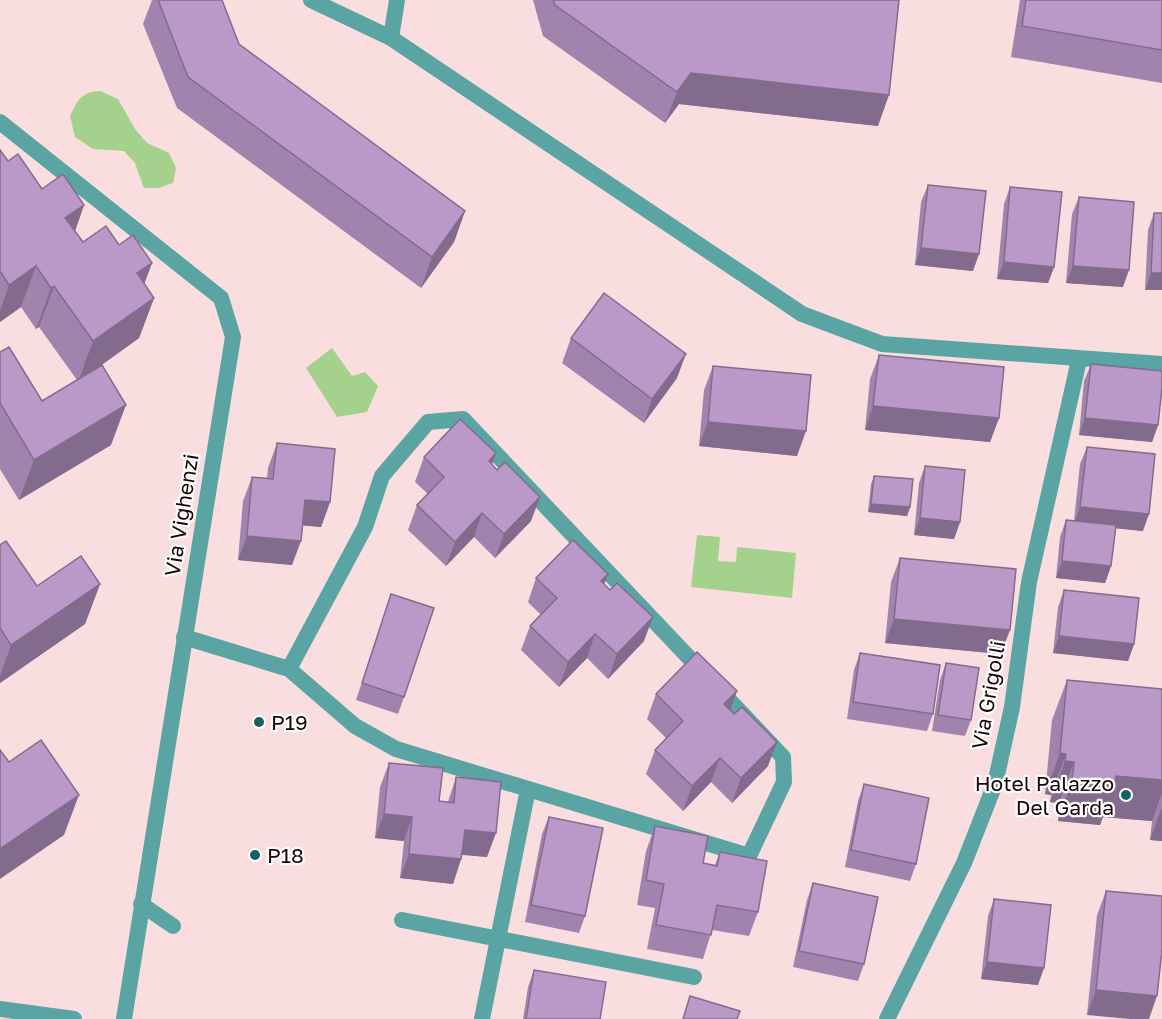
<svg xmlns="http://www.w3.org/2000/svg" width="1162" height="1019" viewBox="0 0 1162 1019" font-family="'Golos Text',sans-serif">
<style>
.water{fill:#a4d18c}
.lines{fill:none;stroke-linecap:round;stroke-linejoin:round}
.service{stroke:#5aa4a4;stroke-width:16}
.minor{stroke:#5aa4a4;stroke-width:16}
.wall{fill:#a084ad}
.shaded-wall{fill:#826b8d}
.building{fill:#ba99c9;stroke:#826b8d;stroke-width:1.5}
.poi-dot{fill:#126262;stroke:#fff;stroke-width:2}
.labels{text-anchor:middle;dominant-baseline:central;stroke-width:4.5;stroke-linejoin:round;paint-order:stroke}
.street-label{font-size:21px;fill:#190507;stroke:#fff}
.poi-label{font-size:21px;fill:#190507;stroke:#fff;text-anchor:start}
</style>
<rect width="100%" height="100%" fill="#fadedf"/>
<g class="water">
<path d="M100,91L118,99L135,129L147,143L169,153L176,168L173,183L159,188H144L135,163L124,151L93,149L75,137L70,116C78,100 81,92 100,91Z"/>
<path d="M332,348L352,376L365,372L378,386L367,412L337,417L306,368Z"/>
<path d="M697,535L720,537L718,561L736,562L737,547L796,553L792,598L691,587Z"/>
</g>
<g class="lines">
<g class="service">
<path d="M141,904L173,926"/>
<path d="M402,920L694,977"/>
<path d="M482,1019L528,789"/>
</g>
<g class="minor">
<path d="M311,0L391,38L802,314L882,344L1162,364"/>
<path d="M391,38L397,0"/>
<path d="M0,122L221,298L233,337L124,1019"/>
<path d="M184,637L289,669L355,726L396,749L749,856L784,782L783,757L463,419L428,422L382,476L365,527L289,669"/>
<path d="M0,1009L74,1019"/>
<path d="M887,1019L964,863L995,784L1012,707L1029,582L1079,360"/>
</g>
</g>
<g class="wall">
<path d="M152,0H222L239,44L465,211L454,242L421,288L177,108L143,24Z"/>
<path d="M533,0H899L878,126L679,104L665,123L543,36Z"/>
<path d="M1020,0H1162V83L1011,57Z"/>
<path d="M0,150L8,161L42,189L84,205L75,231L83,242L119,245L152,263L144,284L154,298L139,338L100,366L111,445L19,500L0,469V352L42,401L77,380L39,327L36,329L21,307L0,322Z"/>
<path d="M928,185L973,271L915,265L921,202Z"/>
<path d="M1010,187L1054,267L1048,283L997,279L1004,204Z"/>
<path d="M1079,197L1123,287L1066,283L1072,214Z"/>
<path d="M1154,213H1162V290H1145L1148,230Z"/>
<path d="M571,338L677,378L644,423L562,363Z"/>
<path d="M879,355L999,418L990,442L865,430L870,379Z"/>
<path d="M1091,364L1158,425L1152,442L1079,435L1084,381Z"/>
<path d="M713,366L797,456L699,446L704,390Z"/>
<path d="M277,443L330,502L321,527L303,525L292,565L238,560L243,501L252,477L267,478L268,468Z"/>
<path d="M1087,447L1143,531L1115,528L1111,566L1105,583L1056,578L1060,537L1066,520L1074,521L1080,464Z"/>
<path d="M496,453L492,464L531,521L495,558L474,537L446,566L408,530L417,505L428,494L415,482L424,457Z"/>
<path d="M925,466L960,522L954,539L914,535L919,483Z"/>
<path d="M874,476L910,507L907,516L868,512L871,484Z"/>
<path d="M0,545L37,586L100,584L85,624L0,683Z"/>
<path d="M900,558L1001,654L885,643L891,582Z"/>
<path d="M536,578L604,584L644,641L608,679L587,658L559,687L521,650L530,626L541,615L528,602Z"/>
<path d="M1064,590L1134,644L1128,661L1053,653L1058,607Z"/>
<path d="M391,594L404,697L398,714L356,700Z"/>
<path d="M860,653L933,714L927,731L847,719L854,670Z"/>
<path d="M946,663L971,720L965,736L932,731L940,680Z"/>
<path d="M1067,680L1162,689V841L1150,840L1152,821L1103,817L1100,825L1058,821L1059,803L1050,802L1051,795L1045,794L1052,720Z"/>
<path d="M737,691L730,710L768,766L732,803L711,782L683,811L646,774L655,750L666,738L647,719L656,694Z"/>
<path d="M389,763L439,801L448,802L456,777L487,857L462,855L461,859L453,884L400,878L404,841L375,838L380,787Z"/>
<path d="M864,784L916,864L910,881L845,867L858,801Z"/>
<path d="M549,817L585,916L579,933L525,922L542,834Z"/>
<path d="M655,826L703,863L715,865L720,852L758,912L749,936L712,930L703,959L647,949L655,908L637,905L646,851Z"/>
<path d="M813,883L864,964L858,981L793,967L807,900Z"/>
<path d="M1106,891L1162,896L1087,1015L1097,915Z"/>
<path d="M994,899L1038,985L981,979L988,916Z"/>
<path d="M534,970L600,1019H523L528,987Z"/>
</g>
<g class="shaded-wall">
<path d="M691,73L889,95L878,126L679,104L665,123L677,92Z"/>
<path d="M84,205L70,245L65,218Z"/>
<path d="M465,211L454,242L421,288L432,257Z"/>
<path d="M921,248L979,254L973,271L915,265Z"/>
<path d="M1004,262L1054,267L1048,283L997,279Z"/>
<path d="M152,263L137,303V273Z"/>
<path d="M36,266L21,307L0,322V311L9,285Z"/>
<path d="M1073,266L1129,270L1123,287L1066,283Z"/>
<path d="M1151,273H1162V290H1145Z"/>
<path d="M54,286L39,327L36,329L51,288Z"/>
<path d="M154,298L139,338L78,382L93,341Z"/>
<path d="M686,354L677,378L644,423L652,399Z"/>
<path d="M126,405L111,445L19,500L34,460Z"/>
<path d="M873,406L999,418L990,442L865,430Z"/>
<path d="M1085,418L1158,425L1152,442L1079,435Z"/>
<path d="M708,422L806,431L797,456L699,446Z"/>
<path d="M496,453L487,478L489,461Z"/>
<path d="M540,497L531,521L495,558L504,534Z"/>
<path d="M305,500L330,502L321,527L296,525Z"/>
<path d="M871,504L910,507L907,516L868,512Z"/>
<path d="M1080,507L1149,514L1143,531L1074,524Z"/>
<path d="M482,513L474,537L446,566L455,542Z"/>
<path d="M920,518L960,522L954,539L914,535Z"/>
<path d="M247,536L301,541L292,565L238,560Z"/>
<path d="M1062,561L1111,566L1105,583L1056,578Z"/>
<path d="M608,574L599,598L601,581Z"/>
<path d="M100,584L85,624L0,683V676L11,645Z"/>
<path d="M653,617L644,641L608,679L617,654Z"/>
<path d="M894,619L1010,630L1001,654L885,643Z"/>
<path d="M595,634L587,658L559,687L568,662Z"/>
<path d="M1059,636L1134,644L1128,661L1053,653Z"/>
<path d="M737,691L728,716L724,704Z"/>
<path d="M777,742L768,766L732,803L741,778Z"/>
<path d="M1060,753L1066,754L1051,795L1045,794Z"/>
<path d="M720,758L711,782L683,811L692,786Z"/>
<path d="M1065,761L1074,762L1059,803L1050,802Z"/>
<path d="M1116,776L1162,780V793L1152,821L1103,817L1100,825L1058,821L1072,780Z"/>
<path d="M79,795L64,835L0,879V849Z"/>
<path d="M1162,807V841L1150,840Z"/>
<path d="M384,814L412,817L404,841L375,838Z"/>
<path d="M465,830L496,833L487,857L456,854Z"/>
<path d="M409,854L461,859L453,884L400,878Z"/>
<path d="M987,962L1044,968L1038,985L981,979Z"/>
<path d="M1096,990L1157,996L1149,1019H1130L1087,1015Z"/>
</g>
<g class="building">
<path d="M158,0H222L239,44L465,211L432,257L188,77Z"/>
<path d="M553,0H899L889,95L691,73L677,92L555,5Z"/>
<path d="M1026,0H1162V50L1022,26Z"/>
<path d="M0,150L8,161L18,154L42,189L63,174L84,205L65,218L83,242L106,226L119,245L133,235L152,263L137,273L154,298L93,341L54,286L51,288L36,266L9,285L0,271Z"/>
<path d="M928,185L986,191L979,254L921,248Z"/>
<path d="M1010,187L1062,192L1054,267L1004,262Z"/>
<path d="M1079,197L1134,202L1129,270L1073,266Z"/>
<path d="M1154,213H1162V273H1151Z"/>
<path d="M604,293L686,354L652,399L571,338Z"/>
<path d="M9,347L42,401L102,365L126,405L34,460L0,403V352Z"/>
<path d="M879,355L1004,367L999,418L873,406Z"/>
<path d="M1091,364L1162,371V388L1158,425L1085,418Z"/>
<path d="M713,366L811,375L806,431L708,422Z"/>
<path d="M460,419L496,453L489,461L497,470L505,462L540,497L504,534L482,513L455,542L417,505L444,477L424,457Z"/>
<path d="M277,443L335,449L330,502L305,500L301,541L247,536L252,477L273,479Z"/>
<path d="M1087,447L1155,454L1149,514L1080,507Z"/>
<path d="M925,466L965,470L960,522L920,518Z"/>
<path d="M874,476L913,479L910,507L871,504Z"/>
<path d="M1066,520L1116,525L1111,566L1062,561Z"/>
<path d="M573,540L608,574L601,581L610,590L617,583L653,617L617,654L595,634L568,662L530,626L557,598L536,578Z"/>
<path d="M6,541L37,586L81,556L100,584L11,645L0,628V545Z"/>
<path d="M900,558L1016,569L1010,630L894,619Z"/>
<path d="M1064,590L1139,598L1134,644L1059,636Z"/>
<path d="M391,594L434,608L404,697L362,683Z"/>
<path d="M697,652L737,691L724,704L734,714L742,707L777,742L741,778L720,758L692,786L655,750L683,721L656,694Z"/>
<path d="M860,653L940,665L933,714L853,702Z"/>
<path d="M946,663L979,668L971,720L938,715Z"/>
<path d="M1067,680L1162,689V780L1116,776L1115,784L1072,780L1074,762L1065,761L1066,754L1060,753Z"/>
<path d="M41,740L79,795L0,849V750L9,762Z"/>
<path d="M389,763L443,768L439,801L454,803L456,777L501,782L496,833L465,830L461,859L409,854L412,817L384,814Z"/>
<path d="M864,784L929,798L916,864L851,850Z"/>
<path d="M549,817L603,828L585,916L531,905Z"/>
<path d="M655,826L708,836L703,863L717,866L720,852L767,861L758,912L717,905L711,935L656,925L664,884L646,880Z"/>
<path d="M813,883L878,897L864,964L799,951Z"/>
<path d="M1106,891L1162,896V950L1157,996L1096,990Z"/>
<path d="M994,899L1051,905L1044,968L987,962Z"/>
<path d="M534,970L606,982L600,1019H526Z"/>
<path d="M690,996L740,1011L737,1019H683Z"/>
</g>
<g class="poi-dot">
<circle cx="259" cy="722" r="6"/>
<circle cx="1126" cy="795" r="6"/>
<circle cx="255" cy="855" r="6"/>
</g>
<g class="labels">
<g class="street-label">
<text transform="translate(181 515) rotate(-81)">Via Vighenzi</text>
<text transform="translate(988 695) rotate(-80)">Via Grigolli</text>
</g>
<g class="poi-label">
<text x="271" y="722">P19</text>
<text x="1114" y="783" text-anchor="end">Hotel Palazzo<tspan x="1114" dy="24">Del Garda</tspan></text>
<text x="267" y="855">P18</text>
</g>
</g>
</svg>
